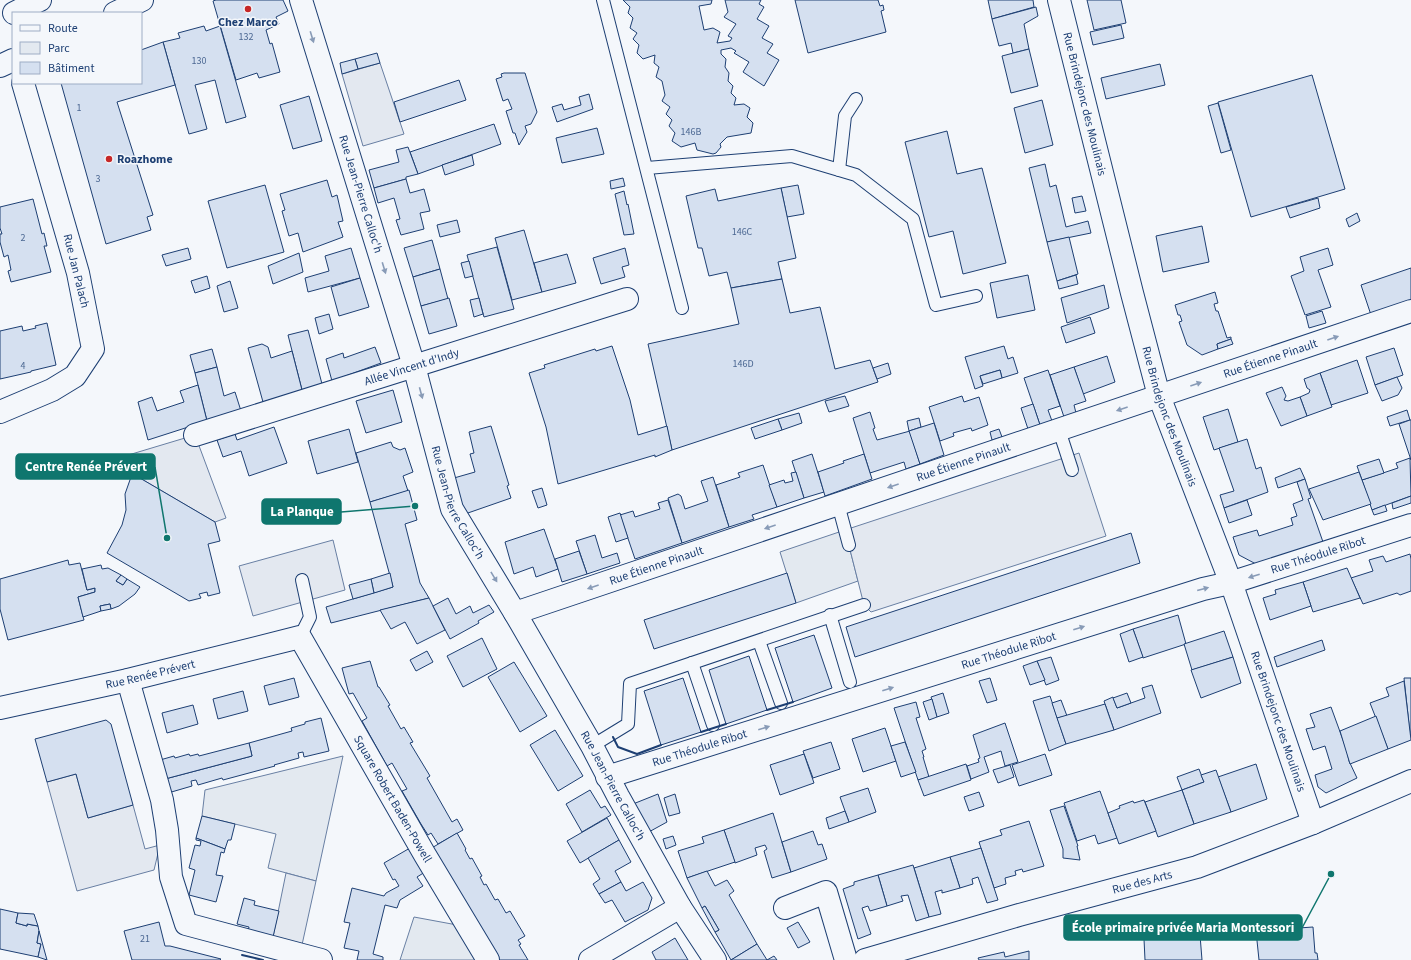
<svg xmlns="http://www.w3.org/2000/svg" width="1411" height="960" viewBox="0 0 1411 960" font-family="'Source Sans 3',sans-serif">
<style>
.green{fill:#e3e9f0;stroke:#687fa3}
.parking{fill:#e3e8f0;stroke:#687fa3}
.building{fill:#d5e0f0;stroke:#1d3f73}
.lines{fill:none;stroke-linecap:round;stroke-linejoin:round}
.lane-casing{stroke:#1d3f73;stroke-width:14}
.street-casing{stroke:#1d3f73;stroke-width:24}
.primary-casing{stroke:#1d3f73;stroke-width:24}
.lane{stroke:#f4f7fb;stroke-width:12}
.street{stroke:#f4f7fb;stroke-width:22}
.primary{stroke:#f4f7fb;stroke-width:22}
.wall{stroke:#1d3f73;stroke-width:2}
.oneway{fill:#889bb7}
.poi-dot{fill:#c62828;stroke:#f4f7fb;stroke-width:1.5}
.labels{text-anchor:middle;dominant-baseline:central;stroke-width:3;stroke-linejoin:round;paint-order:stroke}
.number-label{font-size:10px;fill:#4b6792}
.poi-label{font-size:12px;font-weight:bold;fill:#1d3f73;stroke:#f4f7fb}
.street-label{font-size:12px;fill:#1d3f73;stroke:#f4f7fb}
.leader{fill:none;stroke:#0f766e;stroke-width:1.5}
.callout-dot{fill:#0f766e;stroke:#f4f7fb;stroke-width:1.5}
.callout{fill:#0f766e;stroke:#0f766e;stroke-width:1.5}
.callout-label{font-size:13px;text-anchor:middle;font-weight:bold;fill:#fff}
</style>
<rect width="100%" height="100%" fill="#f4f7fb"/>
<g class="green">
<path d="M845,530L858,581L796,603L780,552Z"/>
<path d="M343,756L316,881L268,868L276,834L202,816L205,790Z"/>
<path d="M414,917L468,927L488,960H400Z"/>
</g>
<g class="parking">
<path d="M380,63L404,134L363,146L342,74Z"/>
<path d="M195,435L226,518L215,522L133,474L115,459Z"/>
<path d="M1079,453L1106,536L871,612L864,605L845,530Z"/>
<path d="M333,540L345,590L253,616L239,566Z"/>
<path d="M76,774L88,818L133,805L145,849L160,845L154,870L77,891L47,782Z"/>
<path d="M286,873L316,881L300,954L273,937Z"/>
</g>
<g class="building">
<path d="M216,0H283L288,11L276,17L279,24L266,30L270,44L272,43L280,72L259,78L257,73L236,80L213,1Z"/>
<path d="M623,0H712L711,4L699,6L704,30L713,28L720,32L717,43L730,41L732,38L728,36L736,24L724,17L728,12L725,0H761L759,4L764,7L757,19L769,26L762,38L773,44L767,53L779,60L764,86L743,72L749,62L734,53L736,51L731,48L721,50V54L726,59L725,67L729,73L728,81L733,86L731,93L736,98L734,105L744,104L750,108L747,117L753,123L751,133L727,137L720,144L721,147L716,153L713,154L697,150L695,143L681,147L672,141L675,133L669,126L672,120L666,114L670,107L662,101L665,95L662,81L656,77L659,67L654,63L655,55L643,59L637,53L639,45L633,39L637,33L630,28L633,18L628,13L630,7Z"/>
<path d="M795,0H878L880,6L883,5L884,10L881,11L886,32L808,53Z"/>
<path d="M988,0H1033L1034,7L992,19Z"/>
<path d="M1087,0H1121L1126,23L1094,30Z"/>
<path d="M1036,7L1038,16L1024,24L1029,49L1013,53L1011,43L999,46L992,19Z"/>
<path d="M1121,25L1124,38L1093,45L1090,32Z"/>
<path d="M204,26L206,31L220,26L246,117L226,123L215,80L195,85L207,129L189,134L163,42L180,38L178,33Z"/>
<path d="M163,42L175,85L117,102L153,215L147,217L151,230L106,244L61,83H141V50Z"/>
<path d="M1029,49L1038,86L1011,93L1002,56Z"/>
<path d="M377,53L380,63L358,69L355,59Z"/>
<path d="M355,59L358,69L342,74L340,63Z"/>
<path d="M1160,64L1165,85L1106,99L1101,78Z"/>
<path d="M504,73H525L537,112L531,124L525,126L527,132L519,145L515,133H513L506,111L512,109L508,99L503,101L496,79L502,77L501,74Z"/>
<path d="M1312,75L1345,189L1251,217L1218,102Z"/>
<path d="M459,80L466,100L400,122L394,102Z"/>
<path d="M589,94L593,109L557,122L552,107L562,104L564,110L581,105L579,97Z"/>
<path d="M309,96L322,141L293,149L280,105Z"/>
<path d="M1042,100L1053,145L1025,153L1014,108Z"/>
<path d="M1218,103L1231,150L1221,153L1208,106Z"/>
<path d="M494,124L501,144L418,174L410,152Z"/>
<path d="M597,128L604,154L562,163L556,138Z"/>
<path d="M947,131L957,174L982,168L1006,263L963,274L953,231L929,237L905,142Z"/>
<path d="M408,147L418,174L406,177V179L374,188L369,170L399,162L396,150Z"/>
<path d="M472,155L474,165L445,175L442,165Z"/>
<path d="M1045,164L1050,187L1056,185L1066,227L1088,221L1091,233L1047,242L1029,168Z"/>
<path d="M623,178L625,186L611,189L610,181Z"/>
<path d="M406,179L410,193L424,189L430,211L420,213L424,229L401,235L396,220L400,219L394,198L378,203L374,188Z"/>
<path d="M327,180L332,197L337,195L343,221L338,222L343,237L303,252L298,233L289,236L282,211L285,210L280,194Z"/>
<path d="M265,185L284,252L227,268L208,201Z"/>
<path d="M798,185L804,214L787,217L781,188Z"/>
<path d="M781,188L796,258L778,262L782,279L731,288L727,272L709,276L702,248H698L686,196L715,189L718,201Z"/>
<path d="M624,191L627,205L628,204L634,234L624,235L615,194Z"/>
<path d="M1082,196L1086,211L1075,213L1072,198Z"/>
<path d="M1318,198L1320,208L1290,218L1286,207Z"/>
<path d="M33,199L42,234L44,233L47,246H44L51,272L11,282L8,271L11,270L8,255L4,257L0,242V234H2L0,228V207Z"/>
<path d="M1357,213L1360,221L1349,227L1346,219Z"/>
<path d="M457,220L460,232L440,237L437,225Z"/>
<path d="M1202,226L1209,262L1163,272L1156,236Z"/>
<path d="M524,230L542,292L512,300L495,238Z"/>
<path d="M1069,237L1078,274L1057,281L1047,242Z"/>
<path d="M432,240L440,269L413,277L404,248Z"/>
<path d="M497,247L514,309L484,317L467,255Z"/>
<path d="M188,248L191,259L166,266L162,255Z"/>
<path d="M351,248L360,278L308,292L305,278L329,271L325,256Z"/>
<path d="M625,248L629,265L622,267L625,277L601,284L593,258Z"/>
<path d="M1328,248L1333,265L1318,270L1331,307L1305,315L1291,276L1304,271L1300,257Z"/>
<path d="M299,253L303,272L273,284L268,266Z"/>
<path d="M567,254L576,283L542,292L534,263Z"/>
<path d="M469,261L473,276L465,278L461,263Z"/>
<path d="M1411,268V302L1371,315L1361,285Z"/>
<path d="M440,269L448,299L421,306L413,277Z"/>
<path d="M1028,275L1035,310L997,318L990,283Z"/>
<path d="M1076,275L1078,284L1059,289L1057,281Z"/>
<path d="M207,276L210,288L195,293L191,281Z"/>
<path d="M360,278L369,307L339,316L331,287Z"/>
<path d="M782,279L790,313L820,307L835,369L870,360L878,382L672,450L648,344L739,324L731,288Z"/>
<path d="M230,281L238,308L224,312L217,286Z"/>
<path d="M1104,285L1109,308L1067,323L1061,298Z"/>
<path d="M1215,292L1218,303L1214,304L1216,311H1218L1227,338L1231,337V339L1217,344L1218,349L1202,355L1187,345L1179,322L1182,321L1180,315H1178L1175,305Z"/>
<path d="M449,298L457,326L429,334L421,306Z"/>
<path d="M479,298L483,314L474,317L470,300Z"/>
<path d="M1322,311L1326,323L1309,328L1306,316Z"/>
<path d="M329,314L333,329L319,334L315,318Z"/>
<path d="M1090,317L1095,333L1066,343L1061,327Z"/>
<path d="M47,323L56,365L31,371V372L0,379V331L22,326L23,331L36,328L35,326Z"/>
<path d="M308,330L322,384L302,390L288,335Z"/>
<path d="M1231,339L1233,344L1218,349L1217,344Z"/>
<path d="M262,344L268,347L271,358L292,351L302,390L263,402L248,348Z"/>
<path d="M612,346L630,400L638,435L667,426L672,450L655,457V455L558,484L546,427L529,373L545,368L544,365L595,349L596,351Z"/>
<path d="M1004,346L1008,359L1013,357L1018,373L1002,378L1000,370L980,376L983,386L975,389L965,357Z"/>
<path d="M375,347L381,363L332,381L326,359L343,353L344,358Z"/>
<path d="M1394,348L1403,375L1375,385L1366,357Z"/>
<path d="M212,349L217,367L195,373L190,355Z"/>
<path d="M1107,356L1115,382L1083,394L1074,367Z"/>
<path d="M1357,360L1368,393L1331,405L1320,373Z"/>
<path d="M888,363L891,374L877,379L873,368Z"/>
<path d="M217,367L224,396L235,392L241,411L207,421L195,373Z"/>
<path d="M1074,367L1086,401L1074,405L1076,413L1064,417L1050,375Z"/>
<path d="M1000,370L1002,378L983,384L980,376Z"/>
<path d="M1048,370L1060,406L1048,410L1052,421L1040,425L1024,378Z"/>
<path d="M1320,373L1332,407L1307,416L1300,397L1309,393L1310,390L1307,388L1304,379Z"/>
<path d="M1397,377L1402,388L1398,395L1382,401L1375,385Z"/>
<path d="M198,385L207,421L148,440L138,402L152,397L157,411L184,402L180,391Z"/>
<path d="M1282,387L1286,396L1284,400L1288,401L1300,397L1307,416L1281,426L1266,393Z"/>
<path d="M393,390L402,422L366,433L356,401Z"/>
<path d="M845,396L849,406L829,412L825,401Z"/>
<path d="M962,396L964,402L979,397L988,425L972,431L971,428L953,433L954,436L940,441L929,407Z"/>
<path d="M1033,404L1040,425L1028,429L1021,408Z"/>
<path d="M1228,409L1238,442L1214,450L1203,417Z"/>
<path d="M1407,410L1410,420L1390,426L1387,417Z"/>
<path d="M870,412L875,428L873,429L877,440L910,431L920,464L906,469L904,462L870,473L853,418Z"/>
<path d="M799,413L802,423L782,430L778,419Z"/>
<path d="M919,418L921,427L909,431L907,421Z"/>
<path d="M778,419L782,430L755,439L751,428Z"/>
<path d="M1410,420H1411V460L1399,424Z"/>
<path d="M934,423L944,455L920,464L909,431Z"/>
<path d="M491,426L509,485L507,486L511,498L465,514L462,508L454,478L475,472L470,454L474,453L469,432Z"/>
<path d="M274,427L287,463L249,476L241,451L223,457L217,440L235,434L237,440Z"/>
<path d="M349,429L358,462L317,474L308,441Z"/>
<path d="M999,429L1002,437L992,440L990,432Z"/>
<path d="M1247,439L1256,469L1261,467L1268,492L1224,508L1220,495L1234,491L1219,448Z"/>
<path d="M391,442L393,447L400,450L405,448L413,472L403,476L408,491L370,502L356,453Z"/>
<path d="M812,454L824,492L804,498L792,461Z"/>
<path d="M864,454L872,479L825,496L818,472L844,463L843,461Z"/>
<path d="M1410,458L1411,496L1372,510L1362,480L1398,468L1396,463Z"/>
<path d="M1379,459L1384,473L1362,480L1357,466Z"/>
<path d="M763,465L777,507L752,515L754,519L729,527L716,485L740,477L738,473Z"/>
<path d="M1300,468L1305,479L1278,488L1275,478Z"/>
<path d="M796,472L804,498L777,507L769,485L784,480L785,483L793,481L791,473Z"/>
<path d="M1359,472L1371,504L1323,520L1309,489Z"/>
<path d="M133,474L215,522L220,541L208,544L220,593L208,596L207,592L199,594L201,598L189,601L107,553L122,525L126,510L125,494L131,477Z"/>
<path d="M713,477L729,527L682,543L668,498L678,494L681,496L685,509L708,501L701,481Z"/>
<path d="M1305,479L1311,498L1308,499L1323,542L1256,564L1239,555L1233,537L1257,530L1259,536L1293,525L1291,518L1297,516L1293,504L1303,500L1297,482Z"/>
<path d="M542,488L547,505L538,508L532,491Z"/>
<path d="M409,490L417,520L405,524L420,583L429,598L331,623L326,607L393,587L370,502Z"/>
<path d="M1411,496V503L1393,509L1392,503Z"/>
<path d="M668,500L682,543L635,559L620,515L633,511L635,517L660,509L658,503Z"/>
<path d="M1247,500L1252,515L1229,523L1224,508Z"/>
<path d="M1385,505L1387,511L1374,515L1372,510Z"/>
<path d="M620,513L628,538L616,542L608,517Z"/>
<path d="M544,529L558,569L536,577L533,567L514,574L505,542Z"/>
<path d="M1131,533L1140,563L855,657L846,627Z"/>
<path d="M595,535L602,558L617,553L620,563L587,574L576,541Z"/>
<path d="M579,551L587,574L562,582L555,559Z"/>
<path d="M1410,554L1411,559V591L1400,595L1397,593L1363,604L1351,578L1373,571L1369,560L1383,556L1386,562Z"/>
<path d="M68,560L69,565L80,563L87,590L95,588V592L78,597L84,620L8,640L0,609V579Z"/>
<path d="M101,565L102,569L108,568L121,575L116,581L123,585L127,579L140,587L135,594L119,606L111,609L110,604L100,606L101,611L83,617L78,597L95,592V588L87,590L82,569Z"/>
<path d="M1347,568L1360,598L1313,612L1303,582Z"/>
<path d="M390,573L393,587L374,593L371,579Z"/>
<path d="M787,573L796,603L654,649L644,620Z"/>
<path d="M121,575L127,579L123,585L116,581Z"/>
<path d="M371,579L374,593L353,599L349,585Z"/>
<path d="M1303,582L1311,606L1270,620L1263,598L1276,594L1275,590Z"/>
<path d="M429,598L445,630L417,644L405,622L391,629L380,610Z"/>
<path d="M448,598L456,614L470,606L473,613L489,605L494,612L478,621L479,623L450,639L433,606Z"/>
<path d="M110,604L111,609L101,611L100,606Z"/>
<path d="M1178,615L1186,644L1143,658L1133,629Z"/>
<path d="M1133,629L1143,657L1129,662L1120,634Z"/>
<path d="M1224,631L1233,657L1192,670L1184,644Z"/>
<path d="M814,635L832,688L793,702L775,648Z"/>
<path d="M482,638L497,669L463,687L447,656Z"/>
<path d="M1322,640L1325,650L1277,667L1274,657Z"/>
<path d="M427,651L433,662L416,671L410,660Z"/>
<path d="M749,656L767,710L726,724L709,670Z"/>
<path d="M1051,657L1059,680L1046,685L1037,661Z"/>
<path d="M1233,657L1241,683L1201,698L1191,670Z"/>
<path d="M370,661L378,687H379L390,705L388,706L401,729L404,727L413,742L410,743L430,776L427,778L452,822L457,819L463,830L438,844L431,833L428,835L421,824L402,791L407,789L392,763L387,766L362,721L367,718L353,693L349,694L342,668Z"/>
<path d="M1037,661L1045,680L1030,685L1023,666Z"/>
<path d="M514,662L547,716L520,732L488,677Z"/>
<path d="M294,678L299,697L269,705L264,686Z"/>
<path d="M683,678L701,732L661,745L644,691Z"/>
<path d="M990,678L997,700L987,703L979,681Z"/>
<path d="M1404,678H1411V735L1410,734Z"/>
<path d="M1404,681L1411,740L1388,749L1370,703L1389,696L1386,688Z"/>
<path d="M1152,685L1161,713L1114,730L1104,701L1113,697L1117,708L1145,698L1142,688Z"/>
<path d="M243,691L248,711L218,719L213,699Z"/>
<path d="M943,693L949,713L937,717L931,697Z"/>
<path d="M1127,693L1131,703L1117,708L1113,698Z"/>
<path d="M1050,696L1066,744L1049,751L1033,701Z"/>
<path d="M932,699L937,717L929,720L923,702Z"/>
<path d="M1061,700L1067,716L1057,718L1052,703Z"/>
<path d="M916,702L920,717L916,718L926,749L922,751L924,757H923L929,777L918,780L894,708Z"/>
<path d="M1105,704L1114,730L1066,744L1057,718Z"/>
<path d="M193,705L198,724L167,733L162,713Z"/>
<path d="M1331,707L1347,751L1349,761L1357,778L1326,793L1318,787L1315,775L1332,769L1325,746L1313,750L1306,729L1315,727L1310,714Z"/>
<path d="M1376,716L1388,749L1350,764L1340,731Z"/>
<path d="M321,718L329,751L304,757L303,752L298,753L299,758L274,765L275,766L223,780L222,778L198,785L196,780L191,781L192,786L168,793L165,779L252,756L249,743L292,731L291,728L305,724V722Z"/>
<path d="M106,720L111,724L133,805L88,818L76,774L47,782L35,739Z"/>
<path d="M1005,723L1018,762L1005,766L1001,751L984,757L989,772L971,779L967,766L979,762L978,759L980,758L973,735Z"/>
<path d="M885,728L896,761L863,772L852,739Z"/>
<path d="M555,730L583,776L558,791L530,745Z"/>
<path d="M831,742L840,769L813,778L803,751Z"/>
<path d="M905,742L916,772L901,777L891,746Z"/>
<path d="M249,743L252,756L165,779L160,760L174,756L175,758L189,754L190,756L198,754L199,756Z"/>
<path d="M804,754L814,783L780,795L770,765Z"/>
<path d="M1045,754L1052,775L1019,786L1012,765Z"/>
<path d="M966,764L971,780L924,796L918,780Z"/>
<path d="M1256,764L1267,799L1231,812L1218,777Z"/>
<path d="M1010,765L1014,777L998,783L993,770Z"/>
<path d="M1199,769L1204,782L1182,790L1177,777Z"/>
<path d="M1216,770L1231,812L1194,824L1182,790L1204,782L1201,775Z"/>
<path d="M868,788L876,812L849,822L840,797Z"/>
<path d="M590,790L601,808L605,806L611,815L582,832L566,804Z"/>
<path d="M1182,790L1194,824L1158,837L1145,802Z"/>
<path d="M1100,791L1117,838L1098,844L1095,835L1077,841L1064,803Z"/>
<path d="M979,792L984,806L969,811L964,797Z"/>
<path d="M658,794L667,822L647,833L633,804Z"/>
<path d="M675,794L680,813L669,816L664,798Z"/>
<path d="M1144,800L1156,831L1119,844L1108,813L1120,808L1119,806L1133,801L1134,803Z"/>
<path d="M1064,806L1078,846H1077L1080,860L1063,858V849L1050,810Z"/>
<path d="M845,811L849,822L829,829L826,818Z"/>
<path d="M773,813L791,872L772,878L764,851L767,849L765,845L755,848L757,855L735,863L724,830Z"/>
<path d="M202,816L235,824L231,840H228L225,849L196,838Z"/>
<path d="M607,818L619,840L580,863L567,841Z"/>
<path d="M1029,821L1044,866L1023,872L1022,869L1015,871L1016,875L1005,878L1006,884L994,888L979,842L1002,835L1000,830Z"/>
<path d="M724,830L735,862L687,878L678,851L704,843L702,837Z"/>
<path d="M813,831L818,845L822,844L827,859L791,872L782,842Z"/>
<path d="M457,833L466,849L465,850L470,859L472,858L482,876L480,877L484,885L486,884L495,900L498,899L506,913L510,911L525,936L518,940L521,944L519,945L528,960H494L430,849Z"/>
<path d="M673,836L676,845L666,849L663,839Z"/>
<path d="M196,838L225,849L224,853L221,852L216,875L223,876L216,902L189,895L195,870L189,868L195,845L200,846L201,841L196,840Z"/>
<path d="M619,840L631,862L615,871L621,882L599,894L593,884L600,879L588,858Z"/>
<path d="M410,848L425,872L417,877L423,886L400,900L397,908L385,905L373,954L383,957V960H357L359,951L344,948L350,923L344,922L352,888L384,896L386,893L399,886L395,879L393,880L384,863Z"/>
<path d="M981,848L998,900L987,903L978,877L972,879L973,884L960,888L950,857Z"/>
<path d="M950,857L960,888L942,893V890L935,892L941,914L929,917L914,868Z"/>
<path d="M913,865L929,917L916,921L908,895L901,896L903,901L887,906L878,875Z"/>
<path d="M707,871L715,886L727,880L734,891L729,895L757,944L731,960L715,932L719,930L705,906L702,908L687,878Z"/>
<path d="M878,875L887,906L870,911L868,906L862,908L871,934L858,939L843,889L854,885V882Z"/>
<path d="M621,882L626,891L643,882L652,898L648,910L625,922L612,900L605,903L599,894Z"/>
<path d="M244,898L255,901L254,905L279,911L273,937L248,931L249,927L237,924Z"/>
<path d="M705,906L719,930L715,932L702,908Z"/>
<path d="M0,909L18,913L16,923L27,926V924L38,926L39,931L37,943L41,944L38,957L0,949Z"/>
<path d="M18,913L34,914L38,926L27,924V926L16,923Z"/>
<path d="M159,922L165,946H170L221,959L220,960H132L124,931Z"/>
<path d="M798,922L810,942L798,948L787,928Z"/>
<path d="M1313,927L1315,953H1317L1318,960H1259L1256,931Z"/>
<path d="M39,931L47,960L38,957L41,944L37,943Z"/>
<path d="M1200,935L1202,960H1145L1144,939Z"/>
<path d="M675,938L688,960H656L652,952Z"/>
<path d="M757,944L767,960L774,956L777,960H731Z"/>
<path d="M1029,951V960H979L978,958L1004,952L1005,957Z"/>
</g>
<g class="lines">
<defs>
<g id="lane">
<path d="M603,0L682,308"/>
<path d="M647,168L792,156L856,175L913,219L936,305L976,296"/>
<path d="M839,170L845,116L856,99"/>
<path d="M1059,430L1072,470"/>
<path d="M838,504L849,545"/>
<path d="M830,615L850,682"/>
<path d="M300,637L310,617L302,580"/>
<path d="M759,641L781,703"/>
<path d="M692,663L713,725"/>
<path d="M592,746L628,724L630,684L864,605"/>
</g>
<g id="street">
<path id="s1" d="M301,0L414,366L452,509L515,613L592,746L618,796L680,907L715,960"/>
<path id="s2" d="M1059,0L1132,293L1159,396L1234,591L1313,823"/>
<path d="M0,412L52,390L75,376L93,349L78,273L23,83"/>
<path id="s3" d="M195,435L627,299"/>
<path id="s4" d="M515,613L1411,311"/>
<path d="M128,680L162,800L167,830L171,877L186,924L321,960"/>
<path id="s5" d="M0,708L128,680L300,637L425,855L488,960"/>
<path id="s6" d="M607,777L1203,589L1230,583L1411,525"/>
<path d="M785,908L826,892L846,960"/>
<path d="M590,960L680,907"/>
<path id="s7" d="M865,960L1019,915L1197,867L1313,823L1411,781"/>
</g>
<g id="primary">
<path d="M14,13L40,0"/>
<path d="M115,13L142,0"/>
<path d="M0,66L13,60"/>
</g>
</defs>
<use href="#lane" class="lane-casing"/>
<use href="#street" class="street-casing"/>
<use href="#primary" class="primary-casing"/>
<use href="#lane" class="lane"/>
<use href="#street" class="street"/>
<use href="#primary" class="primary"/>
<g class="wall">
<path d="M767,710L793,702"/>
<path d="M701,732L726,724"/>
<path d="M613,737L618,747L637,754L661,745"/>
<path d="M242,955L263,960"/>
</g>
</g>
<defs><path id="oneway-solid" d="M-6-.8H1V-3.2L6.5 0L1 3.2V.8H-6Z"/></defs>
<g class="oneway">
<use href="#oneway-solid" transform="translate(312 37) rotate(73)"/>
<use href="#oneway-solid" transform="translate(384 268) rotate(73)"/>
<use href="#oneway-solid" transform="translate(1333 338) rotate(-19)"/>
<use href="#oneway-solid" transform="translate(1196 384) rotate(-19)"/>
<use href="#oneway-solid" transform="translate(421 393) rotate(75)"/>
<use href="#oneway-solid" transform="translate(1122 409) rotate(161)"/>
<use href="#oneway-solid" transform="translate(893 486) rotate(161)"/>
<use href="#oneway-solid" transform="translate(770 527) rotate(161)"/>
<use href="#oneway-solid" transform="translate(1254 576) rotate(162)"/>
<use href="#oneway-solid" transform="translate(494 577) rotate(59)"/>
<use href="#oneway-solid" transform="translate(593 587) rotate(161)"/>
<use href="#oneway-solid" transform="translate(1203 589) rotate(-15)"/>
<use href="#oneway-solid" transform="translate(1079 628) rotate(-18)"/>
<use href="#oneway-solid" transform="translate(888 689) rotate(-18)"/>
<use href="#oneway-solid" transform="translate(764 728) rotate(-17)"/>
</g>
<g class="poi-dot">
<circle cx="248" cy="9" r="4"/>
<circle cx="109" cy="159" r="4"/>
</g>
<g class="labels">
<g class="number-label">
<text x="246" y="37">132</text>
<text x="199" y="61">130</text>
<text x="79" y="108">1</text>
<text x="691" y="132">146B</text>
<text x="98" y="179">3</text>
<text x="742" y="232">146C</text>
<text x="23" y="238">2</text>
<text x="743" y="364">146D</text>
<text x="23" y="366">4</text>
<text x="145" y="939">21</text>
</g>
<g class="poi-label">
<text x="248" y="22">Chez Marco</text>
<text x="117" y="159" text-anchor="start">Roazhome</text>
</g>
<g class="street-label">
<text stroke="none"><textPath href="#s2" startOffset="107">Rue Brindejonc des Moulinais</textPath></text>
<text stroke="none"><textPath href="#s1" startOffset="203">Rue Jean-Pierre Calloc'h</textPath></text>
<text transform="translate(76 271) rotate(76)">Rue Jan Palach</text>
<text stroke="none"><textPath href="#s4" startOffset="797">Rue Étienne Pinault</textPath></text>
<text stroke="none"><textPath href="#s3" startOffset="227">Allée Vincent d'Indy</textPath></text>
<text stroke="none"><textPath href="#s2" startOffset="431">Rue Brindejonc des Moulinais</textPath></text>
<text stroke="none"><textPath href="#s4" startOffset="473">Rue Étienne Pinault</textPath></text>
<text stroke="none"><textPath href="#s1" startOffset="527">Rue Jean-Pierre Calloc'h</textPath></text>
<text stroke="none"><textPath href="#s6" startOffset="745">Rue Théodule Ribot</textPath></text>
<text stroke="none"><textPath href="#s4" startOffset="149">Rue Étienne Pinault</textPath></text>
<text stroke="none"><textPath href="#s6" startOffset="421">Rue Théodule Ribot</textPath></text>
<text stroke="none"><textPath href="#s5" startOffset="154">Rue Renée Prévert</textPath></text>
<text stroke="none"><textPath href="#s2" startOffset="755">Rue Brindejonc des Moulinais</textPath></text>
<text stroke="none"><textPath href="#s6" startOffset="97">Rue Théodule Ribot</textPath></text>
<text stroke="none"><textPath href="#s1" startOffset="851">Rue Jean-Pierre Calloc'h</textPath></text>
<text stroke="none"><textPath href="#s5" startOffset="495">Square Robert Baden-Powell</textPath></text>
<text stroke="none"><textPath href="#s7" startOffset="288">Rue des Arts</textPath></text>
</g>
</g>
<path class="leader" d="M167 538L155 467M415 506L341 512M1331 874L1302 928"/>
<g class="callout-dot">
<circle cx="167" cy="538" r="4"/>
<circle cx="415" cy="506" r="4"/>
<circle cx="1331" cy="874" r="4"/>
</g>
<g class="callout">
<rect x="16" y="454" width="139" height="25" rx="4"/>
<rect x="262" y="499" width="79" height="25" rx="4"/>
<rect x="1064" y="915" width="238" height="25" rx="4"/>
</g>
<g class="callout-label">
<text x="86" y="471">Centre Renée Prévert</text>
<text x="302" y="516">La Planque</text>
<text x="1183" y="932">École primaire privée Maria Montessori</text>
</g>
<rect x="12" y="12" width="130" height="72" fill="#f4f7fb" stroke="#9eadc5"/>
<rect x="20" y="25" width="20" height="6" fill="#f4f7fb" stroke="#9eadc5"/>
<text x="48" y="32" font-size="12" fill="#1d3f73">Route</text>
<rect x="20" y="42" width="20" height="12" fill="#e3e9f0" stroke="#9eadc5"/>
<text x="48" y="52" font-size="12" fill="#1d3f73">Parc</text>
<rect x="20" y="62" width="20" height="12" fill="#d5e0f0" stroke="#9eadc5"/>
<text x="48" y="72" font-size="12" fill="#1d3f73">Bâtiment</text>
</svg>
